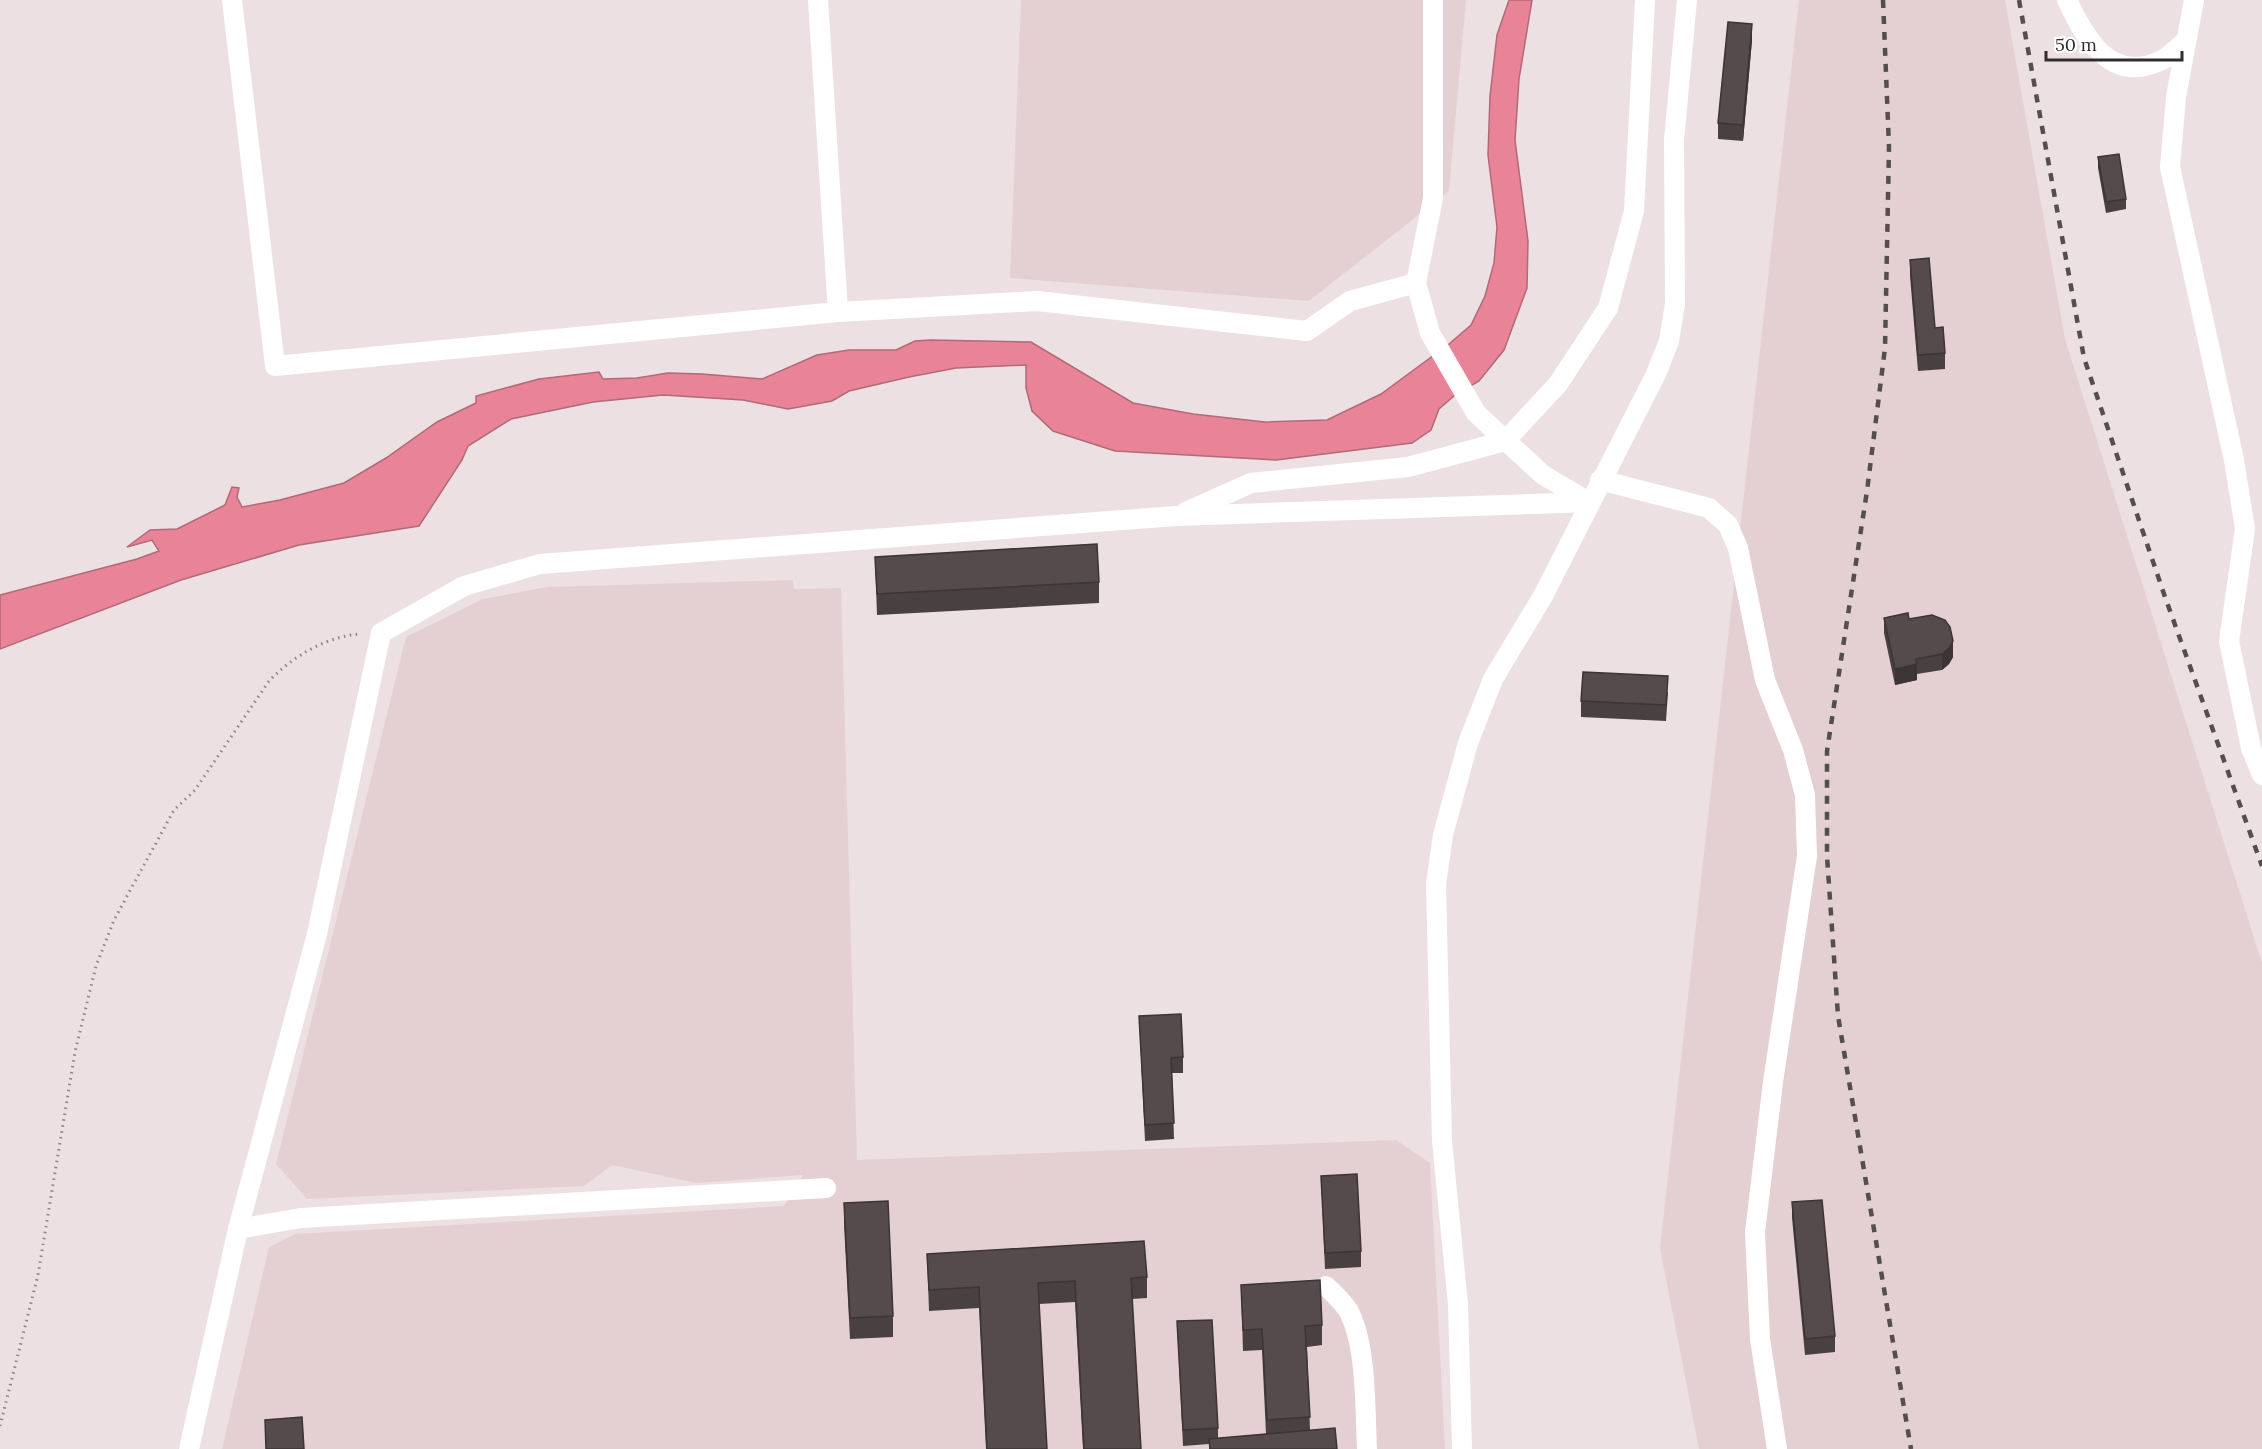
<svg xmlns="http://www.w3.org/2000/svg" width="2262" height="1449" viewBox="0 0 2262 1449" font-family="Lora,serif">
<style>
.built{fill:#e4d0d3}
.water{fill:#e98398;stroke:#b26978;stroke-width:1.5}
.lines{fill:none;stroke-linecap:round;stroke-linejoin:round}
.path{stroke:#8e8587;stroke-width:3;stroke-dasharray:1.5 4.5;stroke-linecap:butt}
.minor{stroke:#fff;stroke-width:20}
.rail{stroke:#554e4f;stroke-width:4.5;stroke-dasharray:8 8;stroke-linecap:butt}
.wall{fill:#494041}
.shaded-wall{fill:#3c3435}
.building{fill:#554b4c;stroke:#3c3435;stroke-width:1.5}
</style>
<rect width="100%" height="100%" fill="#ede0e2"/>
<g class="built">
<path d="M1021,0H1466L1449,191L1309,301L1010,278Z"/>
<path d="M1799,0H2005L2065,339L2262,963V1449H1699L1660,1248Z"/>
<path d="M793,580L794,589L841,588L857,1160L1396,1140L1430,1163L1445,1449H222L269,1247L295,1234L784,1206L803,1175L696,1183L612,1165L584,1186L307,1199L276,1164L406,637L483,599L547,587Z"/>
</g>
<path class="water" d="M1509,0H1532L1519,79L1515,140L1528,241L1527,288L1504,350L1479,381L1455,395L1439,409L1431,430L1412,443L1276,460L1115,451L1053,431L1032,411L1026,388V365L956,368L909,377L849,391L832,401L788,409L743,400L663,395L593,402L511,419L468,446L462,460L419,526L299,545L181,580L0,649V595L137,559L159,551L152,540L127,547L150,530L177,529L225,505L232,487L239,488L237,497L242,507L280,500L344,483L386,458L437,422L476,403V396L539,379L599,372L603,379L637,378L668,373L702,374L762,379L817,355L849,350H896L915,341L930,340L1031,342L1133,403L1193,414L1265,422L1327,420L1381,394L1449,344L1471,325L1485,296L1494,263L1497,227L1488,155L1490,96L1497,35Z"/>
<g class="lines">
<path class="path" d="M0,1426L38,1275L75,1052L96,966L114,920L174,810L195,790L269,681C292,657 326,636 361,634"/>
<g class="minor">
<path d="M232,0L275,366L838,312L1037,301L1307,331L1350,301L1416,283"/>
<path d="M818,0L838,312"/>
<path d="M1433,0V198L1416,283L1430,333L1476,413L1543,475L1589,502"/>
<path d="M2067,0C2085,38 2110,84 2160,61C2169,57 2178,47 2186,41"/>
<path d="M2194,0L2176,97L2170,167L2234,460L2245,529L2229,641L2251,748L2262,775"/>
<path d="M1600,480L1709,508L1728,525L1738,548L1765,680L1793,750L1805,795L1807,856L1773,1082L1755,1232L1760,1339L1777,1449"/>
<path d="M1186,512L1251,483L1408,467L1505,441L1558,384L1608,308L1634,211L1645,0"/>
<path d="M238,1229L301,1218L826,1188"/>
<path d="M1326,1286C1334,1294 1342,1301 1348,1310C1367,1344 1365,1410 1367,1449"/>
<path d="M189,1449L238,1229L317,934L381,633L464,586L540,564L1176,516L1589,502"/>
<path d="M1462,1449L1458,1305L1442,1141L1436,884L1443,835L1468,743L1493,679L1543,596L1656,374L1669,341L1675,304L1674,140L1687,0"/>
</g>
<g class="rail">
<path d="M1883,0L1889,147L1885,348L1867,491L1827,751V856L1838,1016L1911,1449"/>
<path d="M2019,0L2084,358L2165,597L2262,866"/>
</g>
</g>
<g class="wall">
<path d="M1752,40L1743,141L1718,139V123Z"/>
<path d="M2098,157L2126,199V209L2106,213L2098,168Z"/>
<path d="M1910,260L1945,353V369L1918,371L1910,276Z"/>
<path d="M875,557L1099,582V603L877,615Z"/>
<path d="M1884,618L1909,619L1953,657L1949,664L1942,670L1917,674V680L1895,685L1884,633Z"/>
<path d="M1668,692L1666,721L1581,717V701Z"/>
<path d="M1139,1016L1183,1057V1073H1172L1174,1139L1145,1141Z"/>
<path d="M1321,1176L1361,1251V1267L1325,1269Z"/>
<path d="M1792,1202L1835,1336V1352L1805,1355L1792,1218Z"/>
<path d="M844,1203L893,1316V1337L850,1339L844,1224Z"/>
<path d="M927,1254L1147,1277V1298L1132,1299L1141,1449H1083L1075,1302L1039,1304L1047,1449H986L979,1308L929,1311Z"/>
<path d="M1241,1285L1322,1325V1345L1307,1347L1310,1430L1337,1449H1209V1444L1183,1446L1177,1321L1218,1428V1438L1266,1434L1262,1350L1243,1351Z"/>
</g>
<g class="shaded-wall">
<path d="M1752,24V40L1743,141V125Z"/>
<path d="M1953,641V657L1949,664L1942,670V654Z"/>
<path d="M1917,664V680L1895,685V669Z"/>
</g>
<g class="building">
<path d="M1728,22L1752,24L1743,125L1718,123Z"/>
<path d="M2119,154L2126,199L2106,202L2098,157Z"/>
<path d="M1929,258L1935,328L1943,327L1945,353L1918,355L1910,260Z"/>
<path d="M1097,544L1099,582L877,594L875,557Z"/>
<path d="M1908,613L1909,619L1932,615L1945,620L1950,627L1953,641L1949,648L1942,654L1916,659L1917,664L1895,669L1884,618Z"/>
<path d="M1583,672L1668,676L1666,705L1581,701Z"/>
<path d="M1181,1014L1183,1057L1171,1058L1174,1123L1145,1125L1139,1016Z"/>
<path d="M1357,1174L1361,1251L1325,1253L1321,1176Z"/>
<path d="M1822,1200L1835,1336L1805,1339L1792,1202Z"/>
<path d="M888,1201L893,1316L850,1318L844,1203Z"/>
<path d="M1144,1241L1147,1277L1131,1278L1141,1449H1084L1075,1281L1038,1283L1047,1449H987L979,1287L929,1290L927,1254Z"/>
<path d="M1320,1280L1322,1325L1305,1326L1310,1417L1267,1420L1262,1329L1243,1330L1241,1285Z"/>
<path d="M1212,1320L1218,1428L1183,1430L1177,1321Z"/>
<path d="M302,1417L304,1449H266L265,1420Z"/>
<path d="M1335,1428L1337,1449H1210L1209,1439Z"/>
</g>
<path d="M2046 51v9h136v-9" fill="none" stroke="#312c2d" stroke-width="3"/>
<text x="2055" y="51" font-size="18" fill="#312c2d" stroke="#ffffff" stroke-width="4.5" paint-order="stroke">50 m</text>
</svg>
